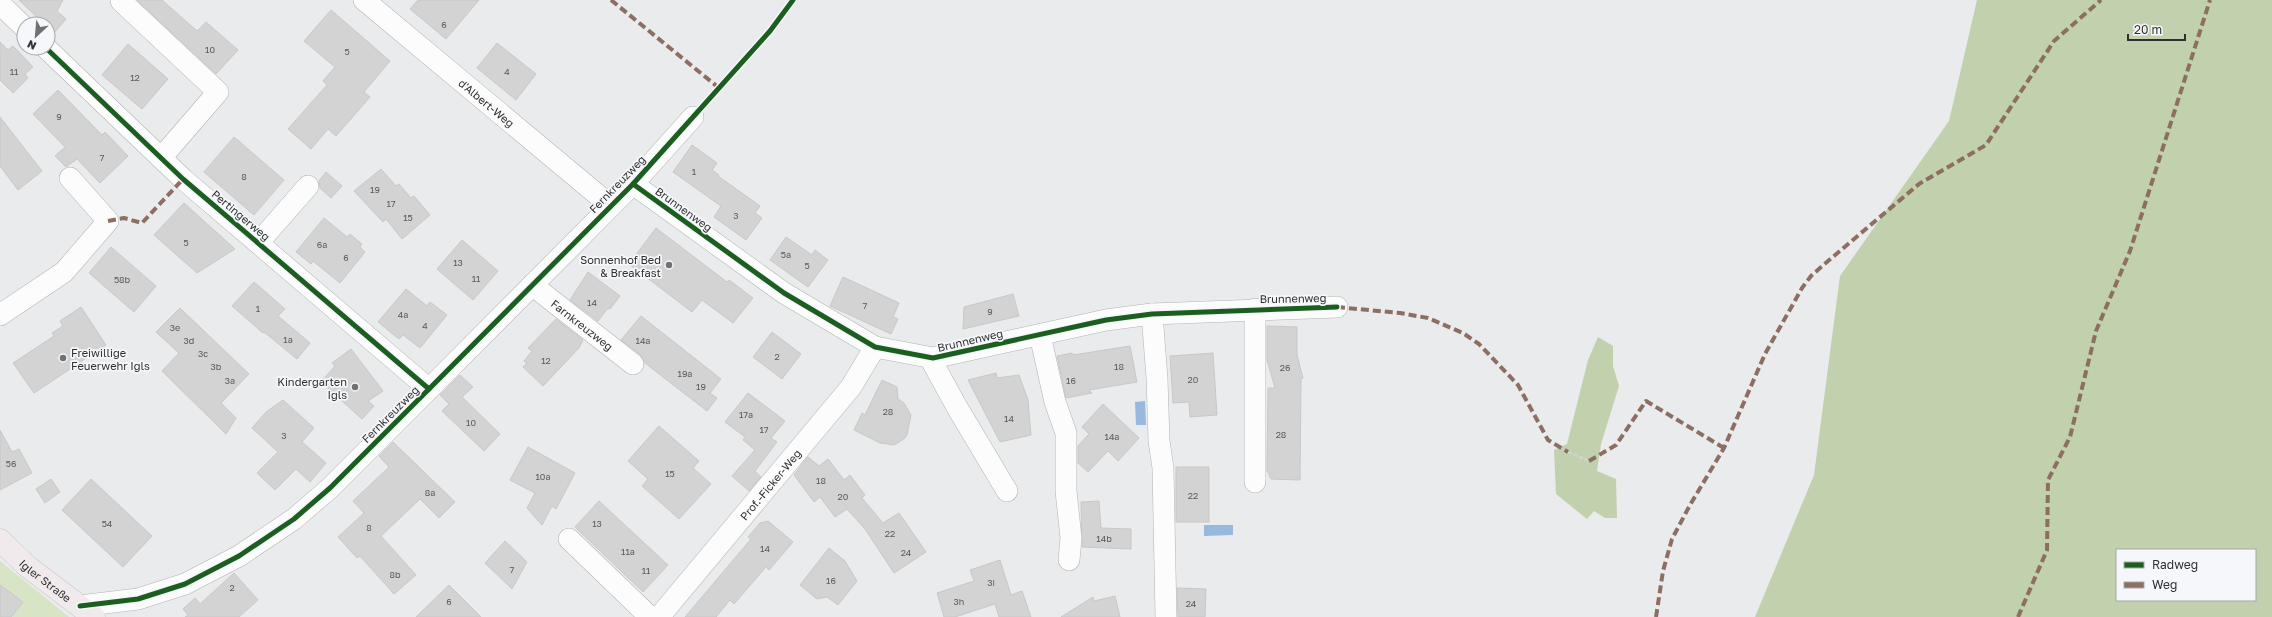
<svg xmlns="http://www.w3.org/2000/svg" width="2272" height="617" viewBox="0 0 2272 617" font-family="'Golos Text',sans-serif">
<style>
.green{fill:#d7e4c6}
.forest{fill:#c1d0ad;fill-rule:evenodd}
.water{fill:#96b9dd}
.building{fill:#d3d3d3;stroke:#c8c8c8}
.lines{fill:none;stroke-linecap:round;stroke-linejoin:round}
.minor-casing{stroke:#b2b3b4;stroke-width:22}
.major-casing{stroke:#c6c6c6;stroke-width:23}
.path{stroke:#d3d3d4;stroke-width:2.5;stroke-dasharray:4 2;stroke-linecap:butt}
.minor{stroke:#fcfcfc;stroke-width:21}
.major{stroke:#f1eaec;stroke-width:22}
.quiet{stroke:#8d6e63;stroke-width:4;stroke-dasharray:8 4;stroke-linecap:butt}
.cycleway-casing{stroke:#f6f7fb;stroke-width:8}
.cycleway{stroke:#1b5e20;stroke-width:5}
.poi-dot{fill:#707172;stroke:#f6f7fb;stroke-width:1.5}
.labels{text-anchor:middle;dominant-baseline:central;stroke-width:3.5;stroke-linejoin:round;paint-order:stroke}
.number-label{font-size:9px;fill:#595a5a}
.street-label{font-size:11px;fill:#2e2f30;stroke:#f6f7fb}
.poi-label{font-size:11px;fill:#2e2f30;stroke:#f6f7fb;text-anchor:end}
</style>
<rect width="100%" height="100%" fill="#eaebec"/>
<path class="green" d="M0,561L69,617H0Z"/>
<g class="forest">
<path d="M1977,0H2272V617H1755L1814,475L1840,276L1949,121ZM2117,550H2255V600H2117Z"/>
<path d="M1598,337L1613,346V366L1619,386L1601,444L1597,471L1616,479L1617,518H1605L1594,511L1587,519L1556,494L1554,450L1567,444L1588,360Z"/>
</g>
<g class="water">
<path d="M1145,401L1146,425H1136L1135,402Z"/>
<path d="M1204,525H1233V535L1204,536Z"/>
</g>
<g class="building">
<path d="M19,0H63L57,11L66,19L54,33L48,27V24H44Z"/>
<path d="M137,0H162L197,31L206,22L238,50L216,74Z"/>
<path d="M418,0H479L446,39L410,9Z"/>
<path d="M331,10L390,61L364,92L370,97L336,136L328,129L311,149L288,129L327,85L323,81L335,67L304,41Z"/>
<path d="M0,42L8,50L13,46L33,67L25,74L28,78L13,93L0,80Z"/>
<path d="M497,43L536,74L516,100L477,68Z"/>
<path d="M128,44L168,79L142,109L102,75Z"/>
<path d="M58,90L102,135L105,132L128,156L100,183L77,159L66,167L55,156L65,147L33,114Z"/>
<path d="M0,117L42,171L18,190L0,166Z"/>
<path d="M234,137L284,180L254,215L204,172Z"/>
<path d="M692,145L717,163L712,170L719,175L718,176L760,206L755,213L762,218L746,240L714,217L721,206L673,172Z"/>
<path d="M381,169L396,186L399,184L411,198L414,196L430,215L402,239L386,219L383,222L354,191Z"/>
<path d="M326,172L342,186L331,198L320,188L319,181Z"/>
<path d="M184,203L235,249L197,273L154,235Z"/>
<path d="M324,218L347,237L350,234L362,244L360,247L365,252L340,283L313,261L311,264L296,252Z"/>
<path d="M656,228L727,282L729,280L753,298L733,323L702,300L692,312L629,264Z"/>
<path d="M786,237L812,255L815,250L828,260L808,287L770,260Z"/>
<path d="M462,240L498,271L473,300L437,269Z"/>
<path d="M111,247L156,286L134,312L89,273Z"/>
<path d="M588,272L620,296L610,309L608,308L598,321L570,300Z"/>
<path d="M843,277L899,303L893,317L898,319L891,334L830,306Z"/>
<path d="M254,282L285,309L278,316L310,343L297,359L264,332L263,333L232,306Z"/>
<path d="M406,289L427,306L430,302L447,315L420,348L403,335L399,339L378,322Z"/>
<path d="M1013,294L1019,316L963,329L964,307Z"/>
<path d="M81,307L106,345L34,393L13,363L54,336L52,333L63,326L60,321Z"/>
<path d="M180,308L249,374L221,403L236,418L226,434L162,371L179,353L156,332Z"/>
<path d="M641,316L721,379L710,393L717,398L707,411L645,363L641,355L621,340Z"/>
<path d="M556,319L583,340L579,348L543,386L523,367L527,363L524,361L532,351L528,348Z"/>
<path d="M1267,326L1297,327V355L1303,378L1301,379L1300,480L1271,479L1267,470L1268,388H1275L1267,360Z"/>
<path d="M772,332L801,354L782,379L753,357Z"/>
<path d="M1130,346L1137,382L1089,390L1092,393L1066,398L1057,356L1072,353L1073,355Z"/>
<path d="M351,349L383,391L368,401L374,406L362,419L321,382L335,366L332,363Z"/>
<path d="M1213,353L1217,415L1190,417L1189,402L1173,403L1170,356Z"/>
<path d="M996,373L997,378L1019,375L1028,400L1031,435L1000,442L968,380Z"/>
<path d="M460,375L473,387L462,397L500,434L484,451L442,411L449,404L440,395Z"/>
<path d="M882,380L897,387L898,399L904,403L911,415L907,435L904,439L894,445L880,443L854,430L862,413L865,415Z"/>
<path d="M748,393L785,421L771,438L777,442L755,471L761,477L749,491L732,476L755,450L743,440L745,437L725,422Z"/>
<path d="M283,400L314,428L302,442L326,463L310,482L296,469L275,490L257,473L278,452L252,428L266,412Z"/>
<path d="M1103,404L1139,438L1118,461L1108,451L1088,472L1078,463V446L1089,434L1082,427Z"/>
<path d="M659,426L699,461L693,468L711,484L679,519L642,486L648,479L628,461Z"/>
<path d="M0,430L12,452L19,449L32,473L0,490Z"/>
<path d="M393,442L455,502L439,518L420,499L381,536L416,575L394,594L360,556L357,558L338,537L364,513L353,501L389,467L379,456Z"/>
<path d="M528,447L575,473L556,509L552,506L542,525L527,508L535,493L510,480Z"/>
<path d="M808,457L819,466L828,459L844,480L850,475L865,495L862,498L883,523L899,513L926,552L894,573L865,529L847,509L835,517L820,497L814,502L794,475Z"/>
<rect x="1176" y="467" width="33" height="55"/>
<path d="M51,479L60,492L45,503L36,489Z"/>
<path d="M91,479L152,536L123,567L62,510Z"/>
<path d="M599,501L668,565L643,592L575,527Z"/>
<path d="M1099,501L1101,528L1131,529V549L1082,547L1081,502Z"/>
<path d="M768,521L793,542L769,570L766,567L734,604L730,600L716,617H685L751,539L748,537L760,523Z"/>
<path d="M505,541L527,562L512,589L485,563Z"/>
<path d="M829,548L845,561L857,581L838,605L827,597L817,599L800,585Z"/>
<path d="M1000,560L1011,595L1022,591L1031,617H999L995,604L955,617H944L937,593L974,581L970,570Z"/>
<path d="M234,573L258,600L239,617H185L188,615L183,609L195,598L200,604Z"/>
<path d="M0,585L23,602L11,617H0Z"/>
<path d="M449,585L481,617H416Z"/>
<path d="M1177,588L1206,589L1205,617H1178Z"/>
<path d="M1115,596L1120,617H1061L1093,597L1094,601Z"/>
</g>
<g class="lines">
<defs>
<g id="minor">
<path id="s1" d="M364,0L611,206"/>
<path d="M121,1L218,92L161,158"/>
<path d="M0,4L24,27"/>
<path d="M46,48L183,179L429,389"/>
<path d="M633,184L784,293L875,347L933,358L1106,320L1152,314L1337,307"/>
<path d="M258,243L308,186"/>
<path id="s2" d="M532,285L633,364"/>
<path d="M1255,309V482"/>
<path d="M1152,314L1157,378L1159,441L1163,468L1166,617"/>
<path d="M0,315L64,272L108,221L70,178"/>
<path d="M1040,335L1055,402L1066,433V491L1071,538L1069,560"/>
<path d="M930,358L958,409L1007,491"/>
<path d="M569,539L650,617"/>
<path d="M80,606L138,599L185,584L239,556L294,519L330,488L429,389L633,184L693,117"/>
<path id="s3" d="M659,617L851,387L875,347"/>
</g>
<g id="major">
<path id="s4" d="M0,540L28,567L94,617"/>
</g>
</defs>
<use href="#minor" class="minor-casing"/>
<use href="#major" class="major-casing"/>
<path class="path" d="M1568,452L1589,461"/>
<use href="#minor" class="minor"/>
<use href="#major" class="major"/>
<g class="quiet">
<path d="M611,0L719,88"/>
<path d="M108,221L124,218L142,223L183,179"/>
<path d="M1337,307L1400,313L1428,318L1463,333L1479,344L1518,385L1548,440L1568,452"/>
<path d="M1589,461L1616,445L1646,401L1724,448"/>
<path d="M1656,617L1663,571L1672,539L1690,505L1724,448L1765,354L1802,288L1811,276L1828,261L1919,184L1986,145L2054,41L2101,0"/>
<path d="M2018,617L2047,550L2048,480L2070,437L2096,331L2130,251L2210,0"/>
</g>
<defs>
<g id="cycleway">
<path d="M46,48L183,179L429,389"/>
<path d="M633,184L784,293L875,347L933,358L1106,320L1152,314L1337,307"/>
<path d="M80,606L138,599L185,584L239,556L294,519L330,488L429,389L633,184L770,31L793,0"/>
</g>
</defs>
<use href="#cycleway" class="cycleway-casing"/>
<use href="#cycleway" class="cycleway"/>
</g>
<g class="poi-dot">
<circle cx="669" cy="265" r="4"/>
<circle cx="63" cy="358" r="4"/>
<circle cx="355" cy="387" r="4"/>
</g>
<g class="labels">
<g class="number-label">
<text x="444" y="24">6</text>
<text x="210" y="49">10</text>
<text x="347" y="51">5</text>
<text x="14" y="71">11</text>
<text x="507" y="71">4</text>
<text x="135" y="77">12</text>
<text x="59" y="116">9</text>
<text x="102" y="157">7</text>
<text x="694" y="171">1</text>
<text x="244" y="176">8</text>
<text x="375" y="189">19</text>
<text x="391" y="203">17</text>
<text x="736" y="215">3</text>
<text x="408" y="217">15</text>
<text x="186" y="242">5</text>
<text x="322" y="244">6a</text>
<text x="786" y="254">5a</text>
<text x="346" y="257">6</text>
<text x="458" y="262">13</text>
<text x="807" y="265">5</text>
<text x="476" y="278">11</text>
<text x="122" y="279">58b</text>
<text x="592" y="302">14</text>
<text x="865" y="305">7</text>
<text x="258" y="308">1</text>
<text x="990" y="311">9</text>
<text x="403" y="314">4a</text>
<text x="425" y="325">4</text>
<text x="175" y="327">3e</text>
<text x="288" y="339">1a</text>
<text x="189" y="340">3d</text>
<text x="643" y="340">14a</text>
<text x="203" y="353">3c</text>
<text x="777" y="356">2</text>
<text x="546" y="360">12</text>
<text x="216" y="366">3b</text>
<text x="1119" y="366">18</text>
<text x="1285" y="367">26</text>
<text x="685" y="373">19a</text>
<text x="1193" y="379">20</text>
<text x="230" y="380">3a</text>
<text x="1071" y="380">16</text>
<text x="701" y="386">19</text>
<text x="888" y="411">28</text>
<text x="746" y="414">17a</text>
<text x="1009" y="418">14</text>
<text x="471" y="422">10</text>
<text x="764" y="429">17</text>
<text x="1281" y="434">28</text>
<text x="284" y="435">3</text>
<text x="1112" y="436">14a</text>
<text x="11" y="463">56</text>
<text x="670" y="473">15</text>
<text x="543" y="476">10a</text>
<text x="821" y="480">18</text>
<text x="430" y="492">8a</text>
<text x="1193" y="495">22</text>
<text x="843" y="496">20</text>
<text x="107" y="523">54</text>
<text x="597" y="523">13</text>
<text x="369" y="527">8</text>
<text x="890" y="533">22</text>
<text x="1104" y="538">14b</text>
<text x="765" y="548">14</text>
<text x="628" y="551">11a</text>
<text x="906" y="552">24</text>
<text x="512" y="569">7</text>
<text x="646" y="570">11</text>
<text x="395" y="574">8b</text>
<text x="831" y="580">16</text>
<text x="991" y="582">3i</text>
<text x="232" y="587">2</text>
<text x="449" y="601">6</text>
<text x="959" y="601">3h</text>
<text x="1191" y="603">24</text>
</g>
<g class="street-label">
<text stroke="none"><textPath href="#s1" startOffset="160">d'Albert-Weg</textPath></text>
<text transform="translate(617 184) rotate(-46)">Fernkreuzweg</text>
<text transform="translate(684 209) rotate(36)">Brunnenweg</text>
<text transform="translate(241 215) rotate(40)">Pertingerweg</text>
<text transform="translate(1293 298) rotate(-1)">Brunnenweg</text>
<text stroke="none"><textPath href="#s2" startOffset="64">Farnkreuzweg</textPath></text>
<text transform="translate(970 340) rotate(-13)">Brunnenweg</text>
<text transform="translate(390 414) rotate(-45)">Fernkreuzweg</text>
<text stroke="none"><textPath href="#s3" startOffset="173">Prof.-Ficker-Weg</textPath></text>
<text stroke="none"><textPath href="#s4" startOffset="61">Igler Straße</textPath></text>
</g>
<g class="poi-label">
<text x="661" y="259">Sonnenhof Bed<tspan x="661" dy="13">&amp; Breakfast</tspan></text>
<text x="71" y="352" text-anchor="start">Freiwillige<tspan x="71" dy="13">Feuerwehr Igls</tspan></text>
<text x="347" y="381">Kindergarten<tspan x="347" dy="13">Igls</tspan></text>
</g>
</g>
<rect x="2116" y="549" width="140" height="52" fill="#f6f7fb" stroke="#a6a7aa"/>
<rect x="2124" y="562" width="20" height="6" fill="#1b5e20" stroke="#a6a7aa"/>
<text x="2152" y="569" font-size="12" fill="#2e2f30">Radweg</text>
<rect x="2124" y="582" width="20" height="6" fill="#8d6e63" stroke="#a6a7aa"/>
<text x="2152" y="589" font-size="12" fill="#2e2f30">Weg</text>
<g transform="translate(36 36) rotate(206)"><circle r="19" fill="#f6f7fb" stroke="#a6a7aa"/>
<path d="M0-3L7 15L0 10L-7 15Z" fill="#707172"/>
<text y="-6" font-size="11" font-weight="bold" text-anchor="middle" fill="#2e2f30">N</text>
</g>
<path d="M2128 34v6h57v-6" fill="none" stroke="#2e2f30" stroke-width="2"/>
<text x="2134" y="34" font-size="12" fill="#2e2f30" stroke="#f6f7fb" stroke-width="3" paint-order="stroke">20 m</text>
</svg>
